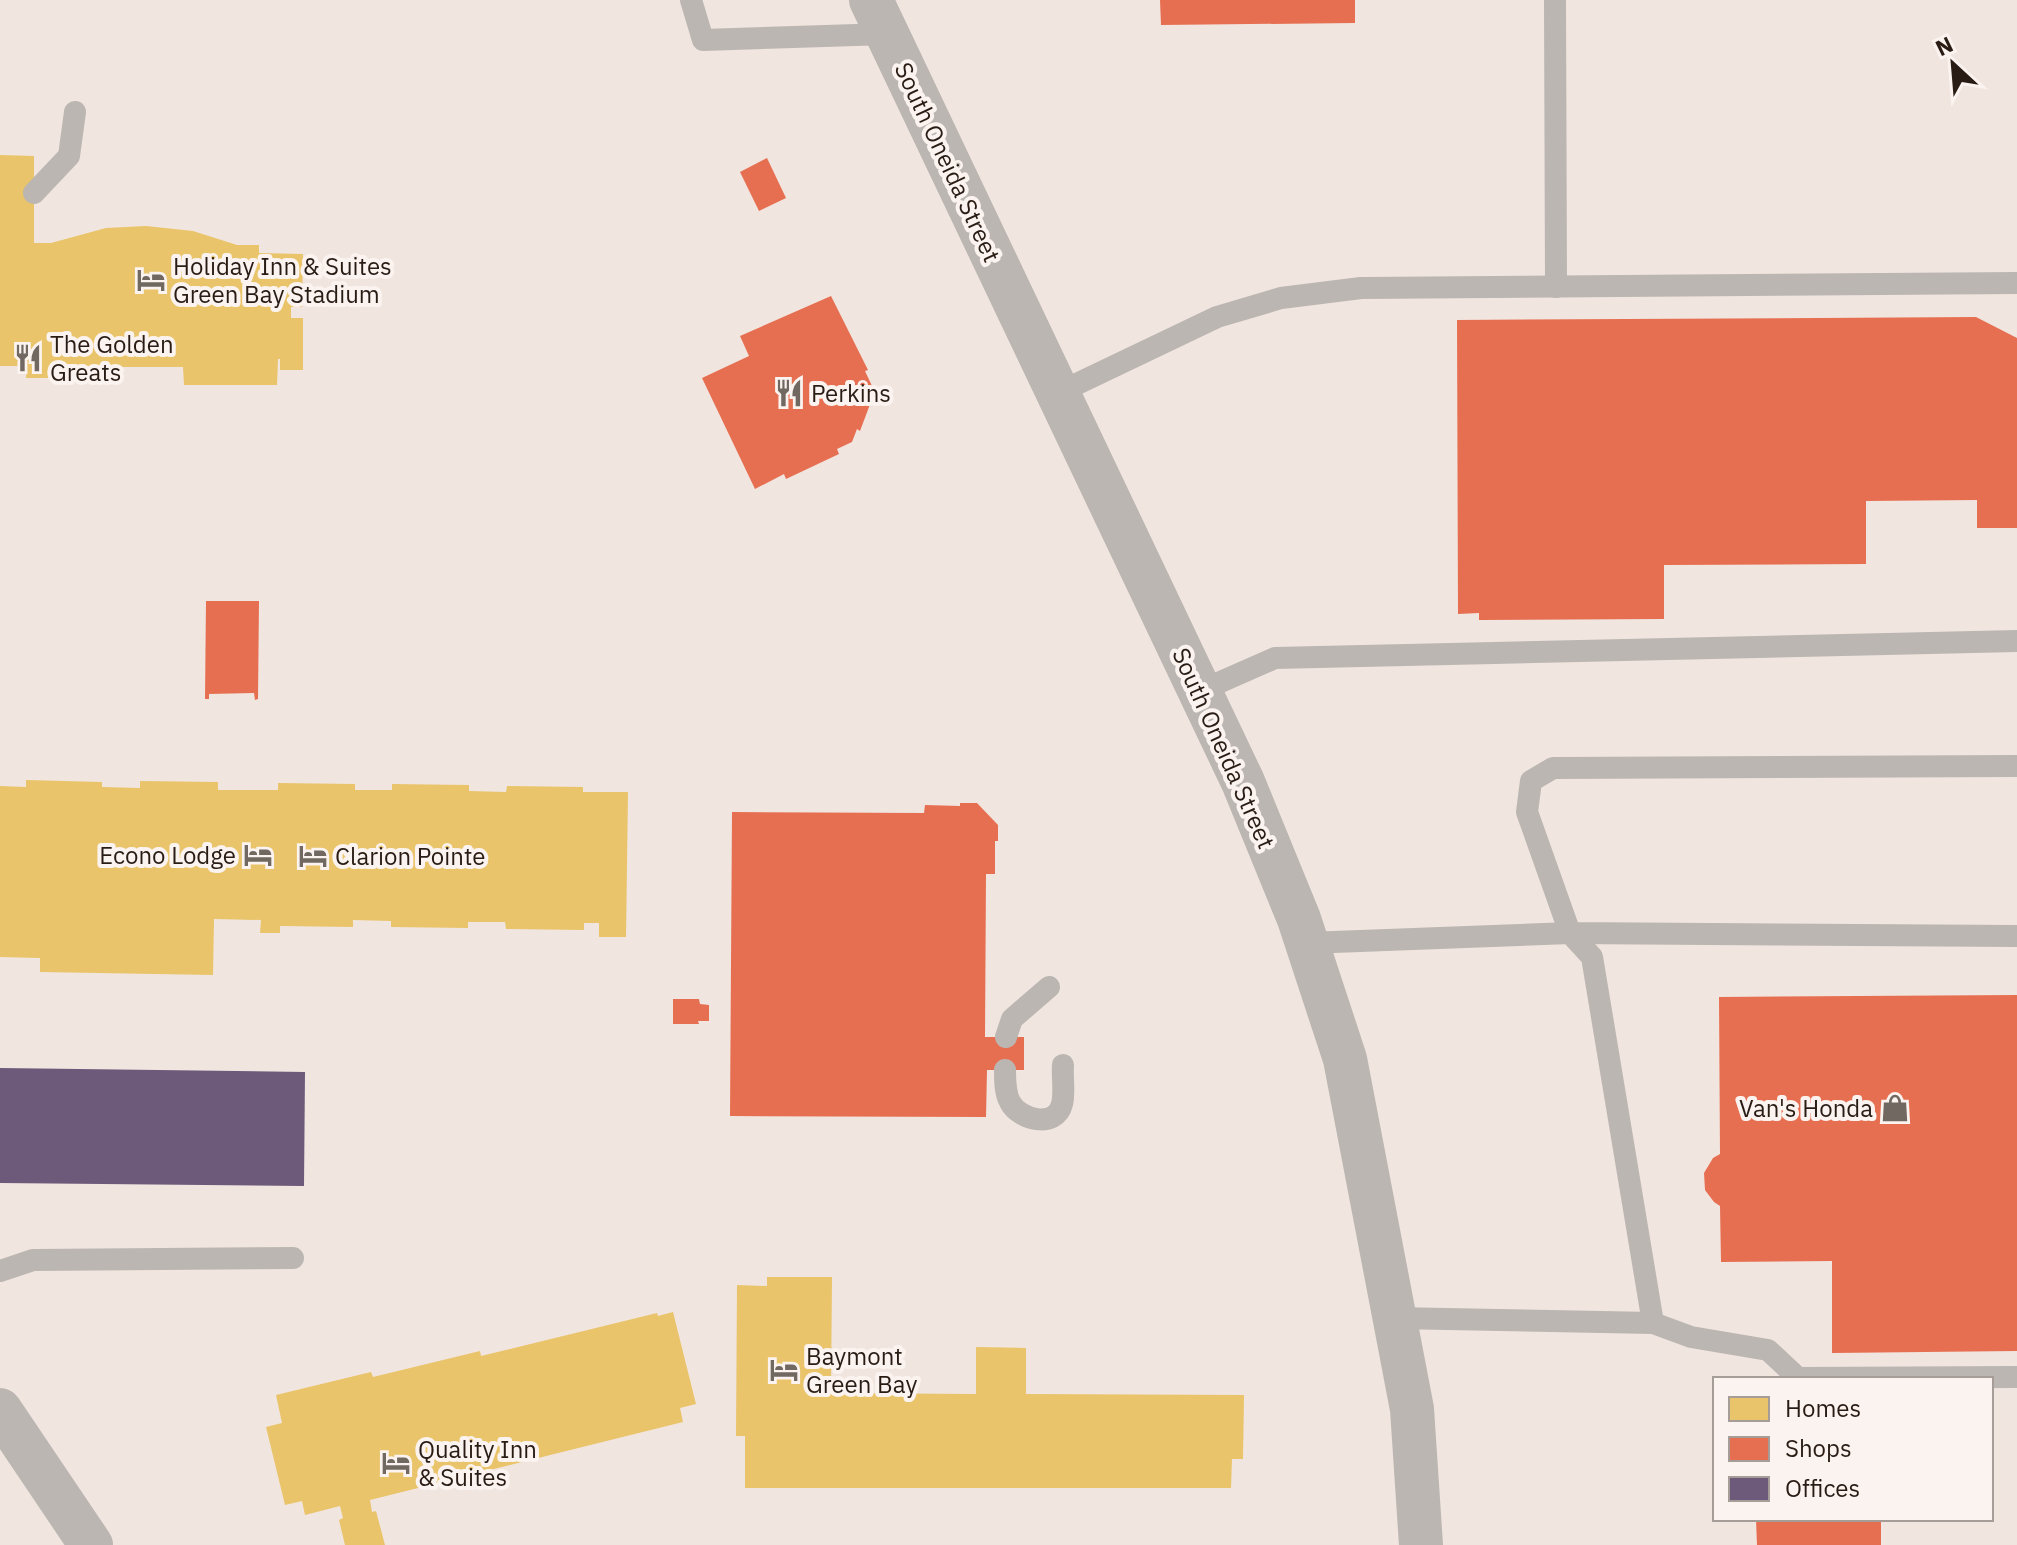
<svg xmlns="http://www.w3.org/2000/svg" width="2017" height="1545" viewBox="0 0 2017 1545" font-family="'IBM Plex Sans',sans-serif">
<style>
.built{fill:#f1e5df;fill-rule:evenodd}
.homes{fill:#e9c46a}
.shops{fill:#e76f51}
.offices{fill:#6d597a}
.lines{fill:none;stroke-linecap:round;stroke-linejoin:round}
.service{stroke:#bbb6b1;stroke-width:22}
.minor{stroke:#bbb6b1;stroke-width:44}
.tertiary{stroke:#bbb6b1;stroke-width:44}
.labels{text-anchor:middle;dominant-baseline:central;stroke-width:8;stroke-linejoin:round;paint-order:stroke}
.street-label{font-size:24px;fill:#291c15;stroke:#fbf3ef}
.poi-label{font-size:24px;fill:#291c15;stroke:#fbf3ef;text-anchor:start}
</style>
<rect width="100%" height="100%" fill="#f8f4f2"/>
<path class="built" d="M0,0H2017V1545H0ZM1715,1379H1991V1519H1715Z"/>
<g class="homes">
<path d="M0,155L34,156V243H51L106,228L146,226L193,231L237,245H259V253L303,254L302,307H291V318H303V370H280V359H278L277,385H184L183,367H100V378H26L27,366H0Z"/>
<path d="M26,780L102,782V787L140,788V781L218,782V790H278V783L355,784V790H392V784L469,785V791L506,792L507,786L583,787V792H628L626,937H599V923H584V930L506,929L505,922H468V928L391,927V921L353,920V927L280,926V933H260L261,920L214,919L213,975L40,972V958L0,957V786L26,787Z"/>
<path d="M767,1277H832L831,1393L976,1394V1347L1026,1348V1394L1244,1395L1243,1459H1232L1231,1488H745V1436H736L737,1285L767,1286Z"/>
<path d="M673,1312L696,1404L680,1408L683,1422L370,1500L372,1512L376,1511L385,1545H345L339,1520L343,1518L340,1506L305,1515L302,1501L285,1505L266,1427L282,1423L276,1395L371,1372L373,1377L480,1351L481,1356L657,1313L658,1316Z"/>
</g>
<g class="shops">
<path d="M1160,0H1355V23L1161,25Z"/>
<path d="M767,158L786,198L759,211L740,172Z"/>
<path d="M831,296L868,370L865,371L872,386L868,398L872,399L860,431L857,429L852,442L837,449L839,454L786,479L784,474L755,489L702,378L749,356L740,336Z"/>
<path d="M1976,317L2017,338V528H1977V500L1866,501V564L1664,565V619L1479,620V613L1458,614L1457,320Z"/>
<path d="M206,601H259L258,699L255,700L254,693L209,694V699H205Z"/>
<path d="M960,803H977L998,825V841H995V874H986L985,1037H1024V1070H987L986,1117L730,1116L732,812L924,813L925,805L960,806Z"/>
<path d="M2017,995V1351L1832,1353V1261L1721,1262L1720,1206L1714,1202L1705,1190L1704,1173L1713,1158L1720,1154L1719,997Z"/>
<path d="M673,999H699L700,1004L709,1005V1021H698L699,1024H673Z"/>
<path d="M1756,1519H1881V1545H1757Z"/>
</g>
<path class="offices" d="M0,1068L305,1072L304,1186L0,1183Z"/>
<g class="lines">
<g class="service">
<path d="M691,0L703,40L887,34"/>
<path d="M1555,0L1556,287"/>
<path d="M34,193L69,156L75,112"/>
<path d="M1058,393L1217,317L1281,298L1361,288L2017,283"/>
<path d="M1200,691L1275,658L2017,641"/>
<path d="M2017,766L1553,768L1531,781L1527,812L1570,933L2017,936"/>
<path d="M1307,943L1570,933L1592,957L1653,1323L1394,1318"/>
<path d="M1006,1037L1012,1019L1049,987"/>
<path d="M1005,1070C1005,1081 1005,1093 1010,1102C1019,1120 1056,1129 1062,1104C1065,1092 1062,1077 1063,1065"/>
<path d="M0,1271L33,1260L293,1258"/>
<path d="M1653,1323L1691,1337L1768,1350L1798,1378L2017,1377"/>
</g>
<path class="minor" d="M0,1410L91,1545"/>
<path class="tertiary" d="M871,0L1243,782L1299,919L1345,1059L1412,1409L1421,1545"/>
</g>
<defs>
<symbol id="hotel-bare" viewBox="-9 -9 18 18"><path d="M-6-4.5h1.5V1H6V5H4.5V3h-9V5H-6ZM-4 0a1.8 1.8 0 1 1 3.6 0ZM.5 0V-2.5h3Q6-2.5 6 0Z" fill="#716862" stroke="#fbf3ef" stroke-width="2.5" paint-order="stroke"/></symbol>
<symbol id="restaurant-bare" viewBox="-9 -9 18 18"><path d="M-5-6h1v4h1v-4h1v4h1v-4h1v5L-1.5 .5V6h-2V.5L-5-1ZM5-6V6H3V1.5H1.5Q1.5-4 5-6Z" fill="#716862" stroke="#fbf3ef" stroke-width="2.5" paint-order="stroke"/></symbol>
<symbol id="shop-bare" viewBox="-9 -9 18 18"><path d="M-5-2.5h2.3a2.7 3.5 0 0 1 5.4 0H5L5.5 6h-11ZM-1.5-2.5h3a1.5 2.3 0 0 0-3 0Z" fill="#716862" stroke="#fbf3ef" stroke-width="2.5" paint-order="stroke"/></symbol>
</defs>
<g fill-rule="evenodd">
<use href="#hotel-bare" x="131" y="260" width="40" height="40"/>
<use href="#restaurant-bare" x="8" y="338" width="40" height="40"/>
<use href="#restaurant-bare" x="769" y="373" width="40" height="40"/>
<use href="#hotel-bare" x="238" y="835" width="40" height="40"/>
<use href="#hotel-bare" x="293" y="836" width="40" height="40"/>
<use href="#shop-bare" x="1875" y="1088" width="40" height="40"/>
<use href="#hotel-bare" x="764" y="1350" width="40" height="40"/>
<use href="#hotel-bare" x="376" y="1443" width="40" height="40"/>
</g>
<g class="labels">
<g class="street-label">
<text transform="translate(948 162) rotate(65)">South Oneida Street</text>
<text transform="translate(1224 748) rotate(66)">South Oneida Street</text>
</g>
<g class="poi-label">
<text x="173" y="266">Holiday Inn &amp; Suites<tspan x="173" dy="28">Green Bay Stadium</tspan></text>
<text x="50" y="344">The Golden<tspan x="50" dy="28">Greats</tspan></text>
<text x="811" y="393">Perkins</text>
<text x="236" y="855" text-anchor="end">Econo Lodge</text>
<text x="335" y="856">Clarion Pointe</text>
<text x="1873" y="1108" text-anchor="end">Van's Honda</text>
<text x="806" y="1356">Baymont<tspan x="806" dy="28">Green Bay</tspan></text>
<text x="418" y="1449">Quality Inn<tspan x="418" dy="28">&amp; Suites</tspan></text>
</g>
</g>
<rect x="1713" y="1377" width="280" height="144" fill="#fbf3ef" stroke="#a79d98" stroke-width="2"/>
<rect x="1729" y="1397" width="40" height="24" fill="#e9c46a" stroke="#a79d98" stroke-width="2"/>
<text x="1785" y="1417" font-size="24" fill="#291c15">Homes</text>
<rect x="1729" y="1437" width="40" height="24" fill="#e76f51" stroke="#a79d98" stroke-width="2"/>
<text x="1785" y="1457" font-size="24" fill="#291c15">Shops</text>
<rect x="1729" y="1477" width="40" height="24" fill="#6d597a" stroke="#a79d98" stroke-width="2"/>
<text x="1785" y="1497" font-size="24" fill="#291c15">Offices</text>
<g transform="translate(1953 64) rotate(334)" stroke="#fbf3ef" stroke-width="6" paint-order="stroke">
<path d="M0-6L14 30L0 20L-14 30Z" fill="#291c15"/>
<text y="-12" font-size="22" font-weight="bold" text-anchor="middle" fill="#291c15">N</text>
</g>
</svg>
